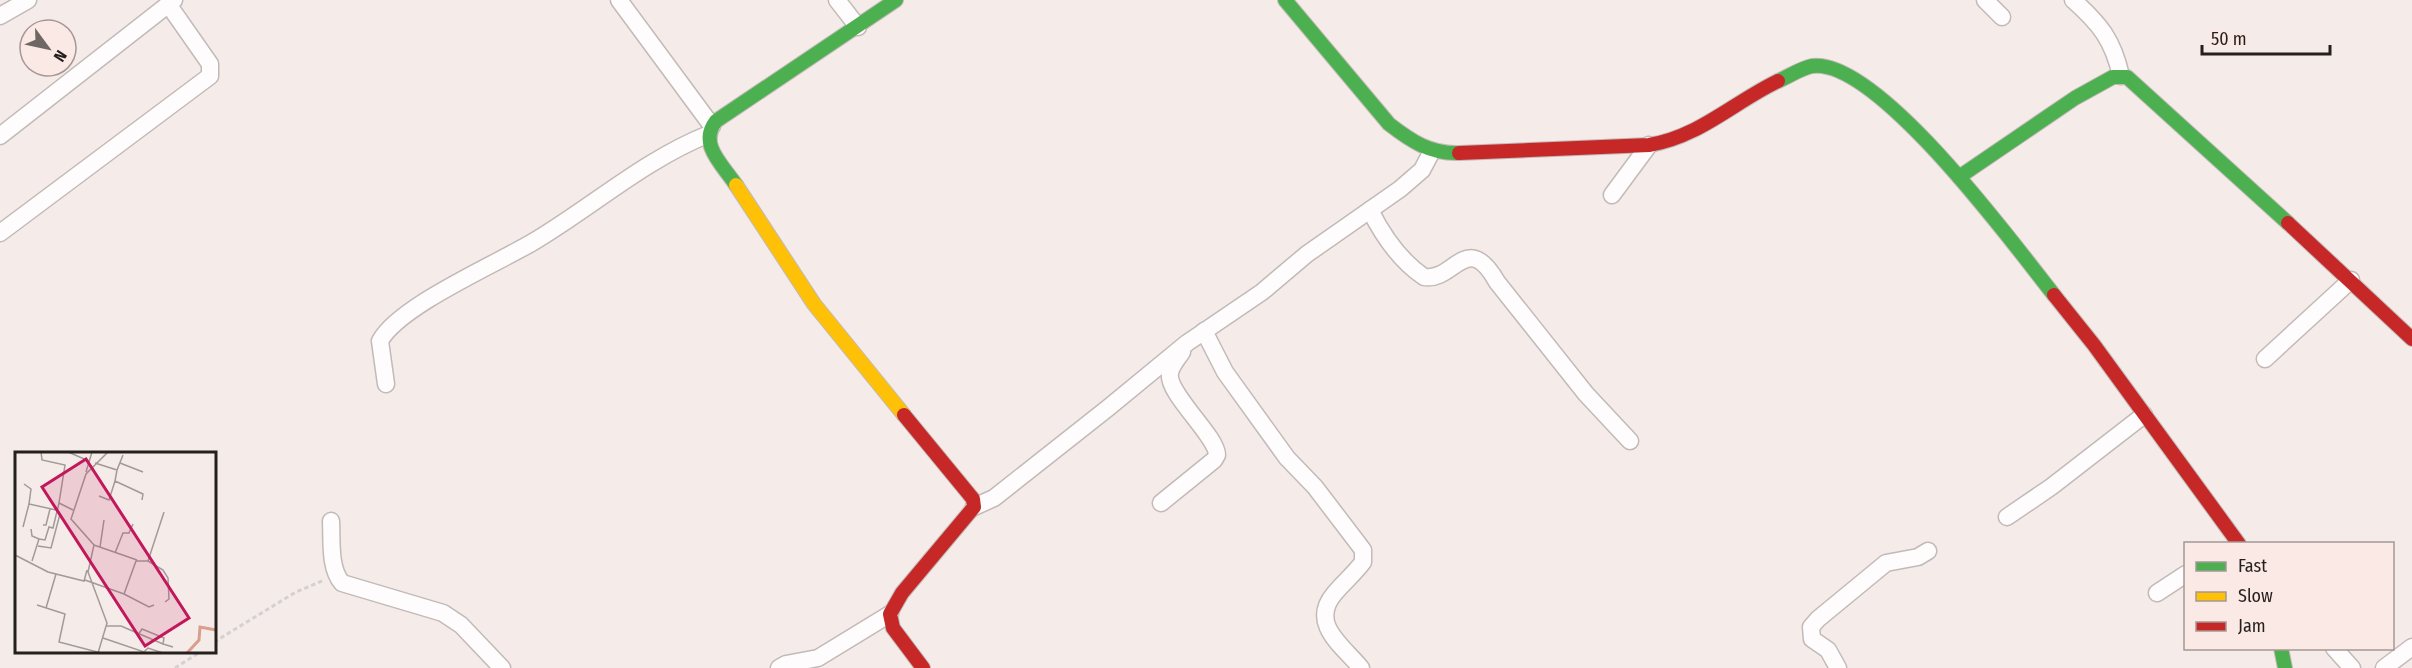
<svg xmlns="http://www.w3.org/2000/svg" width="2412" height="668" viewBox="0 0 2412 668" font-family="'Fira Sans Condensed',sans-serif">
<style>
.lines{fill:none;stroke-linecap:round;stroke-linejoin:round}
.street-casing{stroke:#c2bab8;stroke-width:19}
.fast-casing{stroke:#c2bab8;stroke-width:16}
.slow-casing{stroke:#c2bab8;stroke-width:16}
.jam-casing{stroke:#c2bab8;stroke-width:16}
.path{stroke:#d4d1d0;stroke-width:3;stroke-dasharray:4.5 3;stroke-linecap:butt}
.street{stroke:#fefcfc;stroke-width:16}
.fast{stroke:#4caf50;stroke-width:14}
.slow{stroke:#ffc107;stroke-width:14}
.jam{stroke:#c62828;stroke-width:14}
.inset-river{fill:none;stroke:#da9e8d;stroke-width:3}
.inset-road{fill:none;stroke:#a29a97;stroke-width:1.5}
.view{fill:#c2185b;fill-opacity:0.15;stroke:#c2185b;stroke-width:3}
.inset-edge{fill:none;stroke:#251f1d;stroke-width:3}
</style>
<rect width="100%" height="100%" fill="#f5ece9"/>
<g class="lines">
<defs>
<g id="street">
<path d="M619,0L712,126"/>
<path d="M837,0L858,27"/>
<path d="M1985,0L2002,17"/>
<path d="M2073,0C2100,24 2113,40 2121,76"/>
<path d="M0,16L28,0"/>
<path d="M0,136L174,0"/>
<path d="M1612,195L1649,145"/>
<path d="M1370,210C1383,236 1399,260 1424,277C1454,282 1467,229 1497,282L1586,394L1630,441"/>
<path d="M0,233L210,76V64L168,4"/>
<path d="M1204,331L1225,372L1287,458L1315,487L1363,550V562C1354,574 1343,583 1334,594C1309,624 1343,646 1361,668"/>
<path d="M2265,359L2351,280"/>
<path d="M386,384L380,341C399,306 496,264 533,242C592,207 644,160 709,134"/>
<path d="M1161,503L1214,460L1217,455C1217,436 1166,393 1170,373C1171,366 1178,358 1182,352"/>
<path d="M974,507L994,498L1108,408L1187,343L1262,292L1307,254L1400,189L1422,170L1432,151"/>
<path d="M2007,517L2051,487L2144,415"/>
<path d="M331,521C332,540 329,568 342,583L443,613L461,625L502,668"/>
<path d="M2157,593L2186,574"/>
<path d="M2334,648L2352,668"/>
<path d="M779,668L786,664L818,658L890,614"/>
<path d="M1838,668L1828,650L1812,639L1811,627L1818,619L1886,563L1918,557L1928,551"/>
<path d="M2384,668L2412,647"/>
</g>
<g id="fast">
<path d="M1285,0L1389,124C1411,141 1430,154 1459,153"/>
<path d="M1778,81C1788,77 1801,68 1812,66C1877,57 2015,246 2054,295"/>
<path d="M1959,177L2075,98L2113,77H2127L2288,223"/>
<path d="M736,185C722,164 698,144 716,121L896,0"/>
<path d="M2281,648L2285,668"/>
</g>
<path id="slow" d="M736,185L814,304L904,415"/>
<g id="jam">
<path d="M1459,153L1649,145C1699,137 1734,102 1778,81"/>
<path d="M2288,223L2412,339"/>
<path d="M2054,295L2094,345L2239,544"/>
<path d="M904,415L973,499L974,507L902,593L890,614L893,628L923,668"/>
</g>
</defs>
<use href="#street" class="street-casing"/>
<use href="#fast" class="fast-casing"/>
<use href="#slow" class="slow-casing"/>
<use href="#jam" class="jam-casing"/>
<g class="path">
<path d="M214,642L296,592L322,581"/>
<path d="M175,668L200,652"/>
</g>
<use href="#street" class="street"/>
<use href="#fast" class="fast"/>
<use href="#slow" class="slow"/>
<use href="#jam" class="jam"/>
</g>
<g transform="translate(15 452)">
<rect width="201" height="201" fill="#f5ece9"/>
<path class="inset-river" d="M172,201L184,188L185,175L201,178"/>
<path class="inset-road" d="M26,0L27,8L50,13L44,51L58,58M53,0L74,9M80,11L102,18L108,3M105,11L128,20M102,18L100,29L128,42L127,48M71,20L77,0M9,32L16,37L14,52L41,58M84,44L94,48L100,29M28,73H31L35,57M8,75L14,52M16,77L17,84L24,87L17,109M24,87L30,88L34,75L38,76L44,51M79,93L122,108M23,94L36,96L45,62M85,95L89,68M100,101L108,81H114L118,72M0,103L33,120L69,129L72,118M133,109L148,118L153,126L154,147L150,150M70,128L109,142L121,109H133L149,60M109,142L134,155L139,153M22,153L50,162L44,190L86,201M31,156L41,122M92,174H106L148,192M123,183L127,177L149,186L148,192L158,195M88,186L129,200L133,196L148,201M83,201L92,171L73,120L79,93L56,67L71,22L93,0"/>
<path class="view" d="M71,7L174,166L130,194L27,35Z"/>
<rect width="201" height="201" class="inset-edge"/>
</g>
<rect x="2184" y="542" width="210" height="108" fill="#fae9e4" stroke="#a59894" stroke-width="1.5"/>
<rect x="2196" y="562" width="30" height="9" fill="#4caf50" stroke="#a59894" stroke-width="1.5"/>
<text x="2238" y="572" font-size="18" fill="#251f1d">Fast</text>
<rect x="2196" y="592" width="30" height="9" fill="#ffc107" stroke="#a59894" stroke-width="1.5"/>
<text x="2238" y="602" font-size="18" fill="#251f1d">Slow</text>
<rect x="2196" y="622" width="30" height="9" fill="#c62828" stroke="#a59894" stroke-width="1.5"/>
<text x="2238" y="632" font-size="18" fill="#251f1d">Jam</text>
<g transform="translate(48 48) rotate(123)"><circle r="28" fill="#fae9e4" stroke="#a59894" stroke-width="1.5"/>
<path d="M0-4.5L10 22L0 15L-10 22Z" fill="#6e6764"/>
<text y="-9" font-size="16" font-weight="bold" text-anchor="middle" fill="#251f1d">N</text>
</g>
<path d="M2202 45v9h128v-9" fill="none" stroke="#251f1d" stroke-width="3"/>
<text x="2211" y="45" font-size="18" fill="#251f1d" stroke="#fae9e4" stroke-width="4.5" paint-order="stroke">50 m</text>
</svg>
